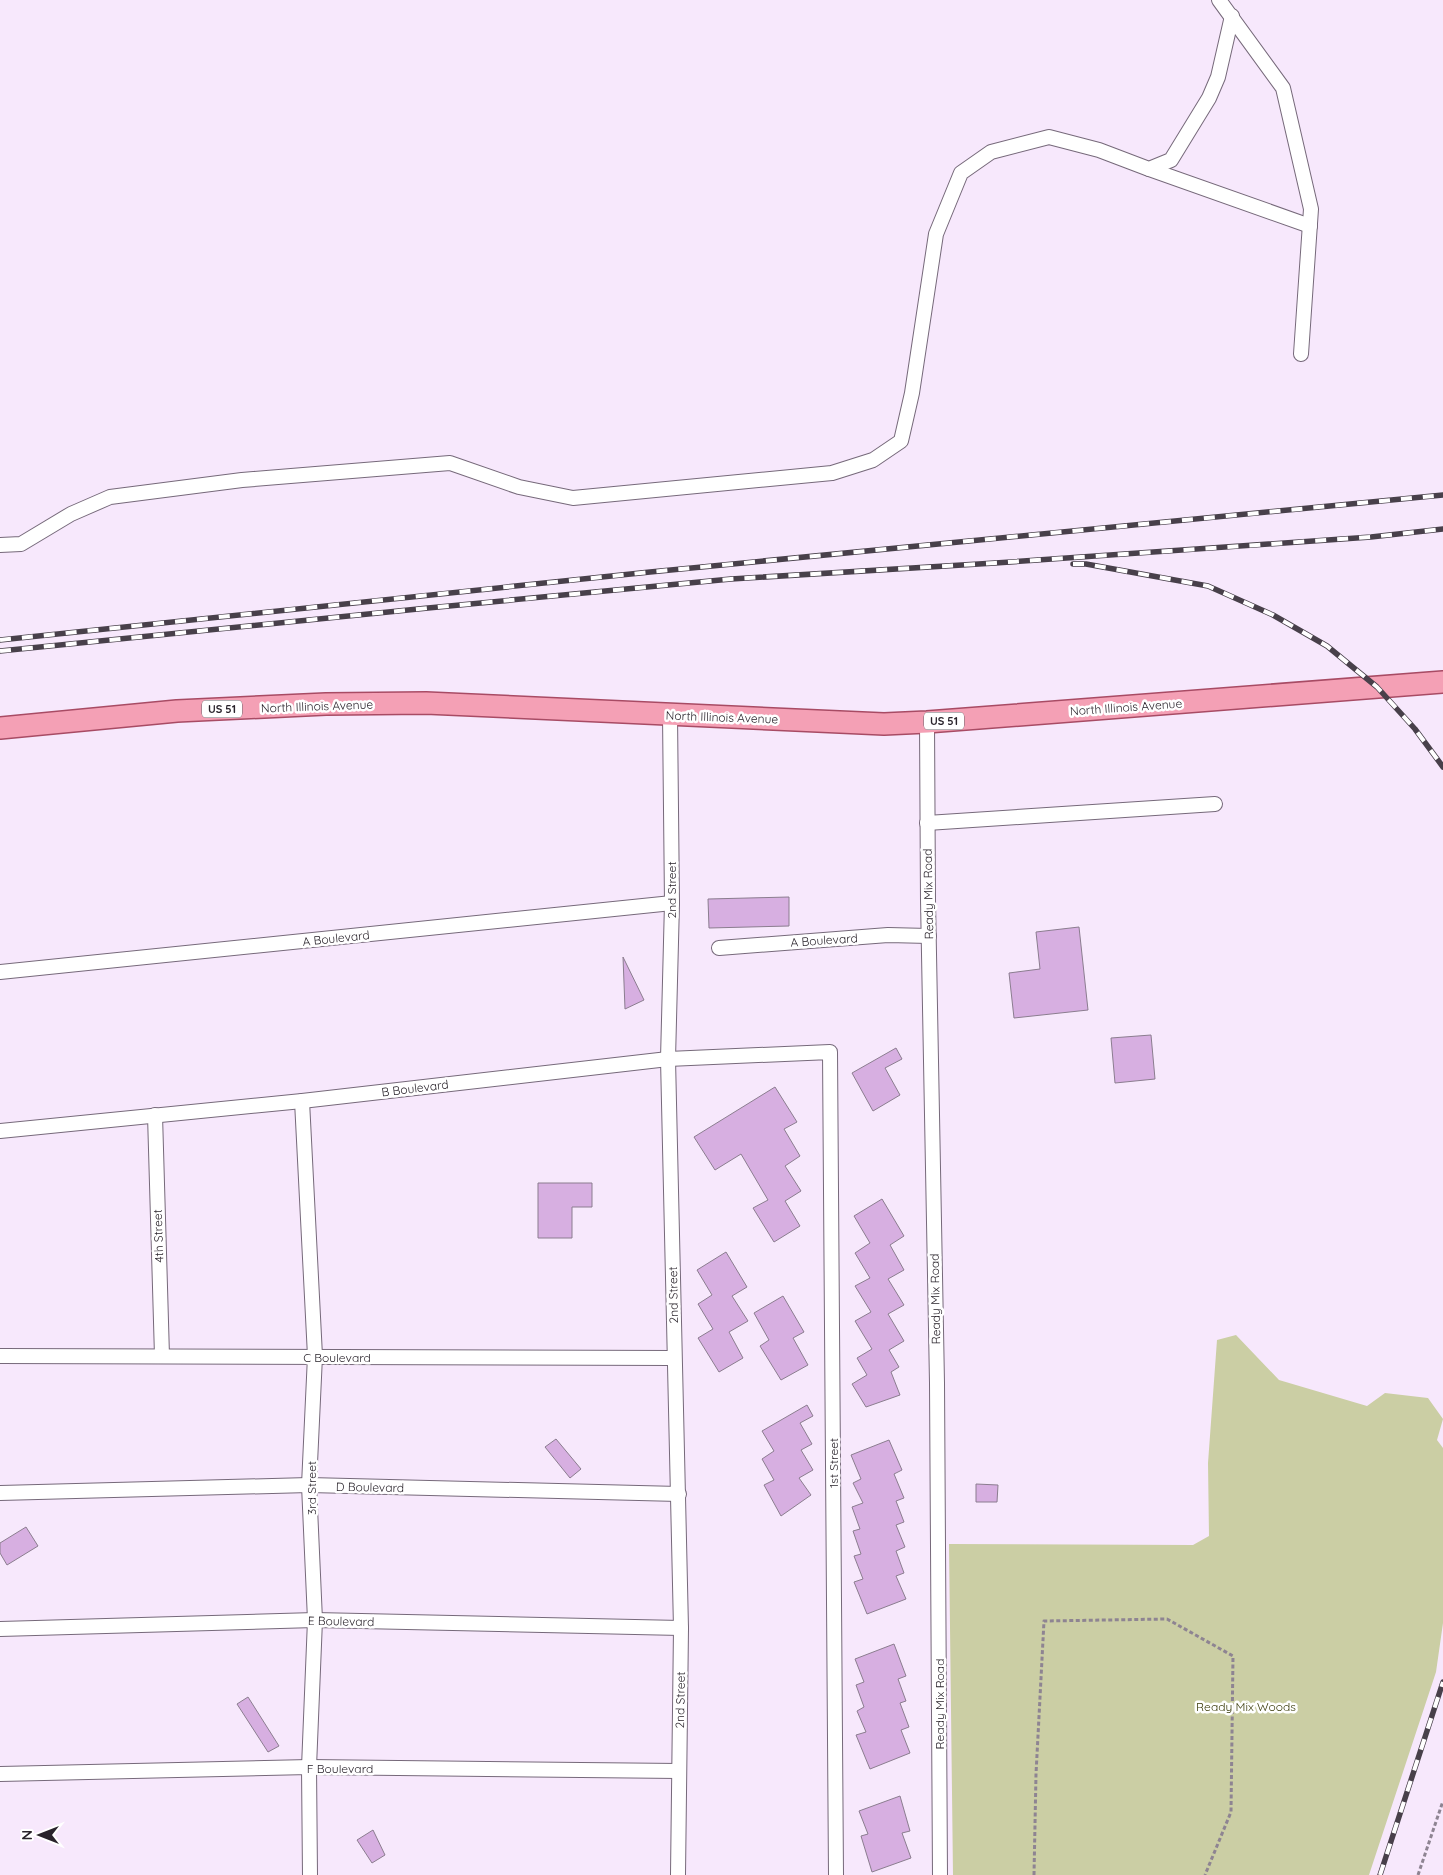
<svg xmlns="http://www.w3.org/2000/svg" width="1443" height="1875" viewBox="0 0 1443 1875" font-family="Quicksand,sans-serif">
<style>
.green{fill:#cbcea4}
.building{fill:#d7afe1;stroke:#8b7d8f}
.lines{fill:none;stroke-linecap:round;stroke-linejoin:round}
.minor-casing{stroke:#76697a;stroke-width:16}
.primary-casing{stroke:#a84b64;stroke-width:24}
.path{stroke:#8e8492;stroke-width:3;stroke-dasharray:4 2.5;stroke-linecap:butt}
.minor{stroke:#fff;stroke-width:14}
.primary{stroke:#f4a0b5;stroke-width:21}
.rail-casing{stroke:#48404a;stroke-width:5.5}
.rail{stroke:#fff;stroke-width:4;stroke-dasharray:11;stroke-linecap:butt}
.labels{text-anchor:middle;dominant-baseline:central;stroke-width:5;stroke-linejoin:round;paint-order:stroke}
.shield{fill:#fff;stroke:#69656b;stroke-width:1}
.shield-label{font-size:11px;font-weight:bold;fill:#29232b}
.street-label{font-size:12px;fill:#29232b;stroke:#fff}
.park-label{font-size:12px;fill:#373806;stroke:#fff}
</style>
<rect width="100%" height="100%" fill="#f7e8fc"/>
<path class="green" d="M1236,1335L1279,1380L1367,1406L1385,1393L1428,1398L1443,1419L1437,1440L1443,1448V1623L1436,1672L1369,1875H953L949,1544L1193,1545L1209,1536L1208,1463L1217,1340Z"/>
<g class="building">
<path d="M789,897V926L709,928L708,899Z"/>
<path d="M1079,927L1088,1010L1014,1018L1009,973L1040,969L1036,932Z"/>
<path d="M623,957L644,1000L625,1009Z"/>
<path d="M1151,1035L1155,1079L1115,1083L1111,1038Z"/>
<path d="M896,1048L902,1059L885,1068L900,1095L873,1111L852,1073Z"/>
<path d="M775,1087L797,1122L784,1129L800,1156L785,1166L801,1191L785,1201L800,1226L774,1242L753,1208L768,1200L741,1154L715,1170L694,1137Z"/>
<path d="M538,1183H592V1207H572V1238H538Z"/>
<path d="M882,1199L904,1236L890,1245L904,1270L888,1279L904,1305L888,1314L904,1341L889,1350L899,1367L891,1372L900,1395L866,1407L852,1384L867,1375L857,1358L872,1349L855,1321L871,1312L855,1286L870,1278L855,1253L870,1243L854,1216Z"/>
<path d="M726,1252L747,1287L732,1296L748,1321L729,1332L743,1358L719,1372L698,1338L713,1329L698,1304L712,1295L697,1270Z"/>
<path d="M783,1296L804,1332L793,1338L808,1365L781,1380L760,1346L769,1340L754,1313Z"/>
<path d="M807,1405L813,1416L800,1423L812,1444L801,1450L813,1470L799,1478L811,1495L781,1516L764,1485L774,1480L762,1459L774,1451L762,1431Z"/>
<path d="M556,1439L581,1469L570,1478L545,1447Z"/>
<path d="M889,1440L902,1470L894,1474L904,1498L896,1501L904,1522L896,1525L905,1547L896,1551L904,1573L896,1576L906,1599L867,1614L854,1582L863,1579L854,1556L861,1554L853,1531L860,1529L852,1507L863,1503L853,1483L861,1479L851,1455Z"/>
<path d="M976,1484L998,1485L997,1502H976Z"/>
<path d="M26,1527L38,1546L7,1565L0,1553V1543Z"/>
<path d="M894,1644L906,1676L898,1679L906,1701L900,1703L909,1727L901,1730L910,1753L870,1769L856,1735L866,1732L857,1711L864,1707L856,1685L864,1682L855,1659Z"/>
<path d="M248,1697L279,1746L268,1752L237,1704Z"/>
<path d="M900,1796L910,1831L902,1833L911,1858L872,1872L861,1836L868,1834L859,1811Z"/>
<path d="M373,1830L385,1855L372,1863L357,1840Z"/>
</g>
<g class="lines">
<defs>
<g id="minor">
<path d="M1219,0L1283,88L1311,209L1301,354"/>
<path d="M1149,169L1310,226"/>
<path d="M0,545L21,544L71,514L110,497L242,480L450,463L519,487L573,498L832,473L873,460L901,441L912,393L936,234L961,173L991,152L1049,137L1099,150L1149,169L1171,160L1209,98L1218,77L1232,16"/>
<path d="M670,715L672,903L668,1059L681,1628L678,1875"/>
<path d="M927,722L928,900L937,1383L940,1875"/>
<path d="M927,823L1215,804"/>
<path d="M719,948L888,935L929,936"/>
<path d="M0,972L672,903"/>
<path d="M302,1101L315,1356L309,1485L315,1620L309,1767L310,1875"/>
<path d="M155,1115L162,1356"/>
<path d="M0,1131L302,1101L668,1059L830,1052L836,1875"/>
<path d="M0,1356L674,1358"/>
<path d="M0,1493L309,1485L679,1494"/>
<path d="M0,1629L315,1620L681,1628"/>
<path d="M0,1774L309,1767L679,1771"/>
</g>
<path id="primary" d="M0,728L177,711L326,704L426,703L884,724L927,722L1443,682"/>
</defs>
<use href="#minor" class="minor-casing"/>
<use href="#primary" class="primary-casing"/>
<g class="path">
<path d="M1034,1875L1036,1774L1044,1621L1167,1619L1233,1656L1231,1812L1205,1875"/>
<path d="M1418,1875L1443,1801"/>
</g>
<use href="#minor" class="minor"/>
<use href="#primary" class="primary"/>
<defs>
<g id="rail">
<path d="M1073,564H1086L1208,586L1273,615L1327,646L1377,687L1415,729L1443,767"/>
<path d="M0,640L650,572L1443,495"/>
<path d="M0,651L428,608L731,579L995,563L1371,537L1443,529"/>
<path d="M1380,1875L1443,1682"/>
</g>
</defs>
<use href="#rail" class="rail-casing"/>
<use href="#rail" class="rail"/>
</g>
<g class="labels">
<g class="shield">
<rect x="202" y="700.5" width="40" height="17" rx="4"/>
<rect x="924" y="712.5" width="40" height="17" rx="4"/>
</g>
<g class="shield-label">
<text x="222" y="709">US 51</text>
<text x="944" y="721">US 51</text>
</g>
<g class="street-label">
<text transform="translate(317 706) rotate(-2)">North Illinois Avenue</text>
<text transform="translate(1126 707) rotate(-4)">North Illinois Avenue</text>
<text transform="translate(722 717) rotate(2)">North Illinois Avenue</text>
<text transform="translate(671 890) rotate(-90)">2nd Street</text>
<text transform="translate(928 894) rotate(-91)">Ready Mix Road</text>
<text transform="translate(336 938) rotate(-6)">A Boulevard</text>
<text transform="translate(824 940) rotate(-4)">A Boulevard</text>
<text transform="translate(415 1088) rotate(-7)">B Boulevard</text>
<text transform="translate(158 1236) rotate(-92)">4th Street</text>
<text transform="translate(673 1295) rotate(-91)">2nd Street</text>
<text transform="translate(935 1299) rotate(-91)">Ready Mix Road</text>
<text x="337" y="1357">C Boulevard</text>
<text transform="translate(833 1463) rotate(-90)">1st Street</text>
<text transform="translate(370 1487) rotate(1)">D Boulevard</text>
<text transform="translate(311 1488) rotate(-90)">3rd Street</text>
<text transform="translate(341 1621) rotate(1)">E Boulevard</text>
<text transform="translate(680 1700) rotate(-89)">2nd Street</text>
<text transform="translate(939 1704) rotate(-90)">Ready Mix Road</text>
<text x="340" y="1768">F Boulevard</text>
</g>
<g class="park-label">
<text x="1246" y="1706">Ready Mix Woods</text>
</g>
</g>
<g transform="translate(40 1835) rotate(270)" stroke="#ffffff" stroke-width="4" paint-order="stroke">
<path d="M0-4L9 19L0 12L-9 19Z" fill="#29232b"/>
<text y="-8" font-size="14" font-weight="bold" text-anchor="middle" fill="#29232b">N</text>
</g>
</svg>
